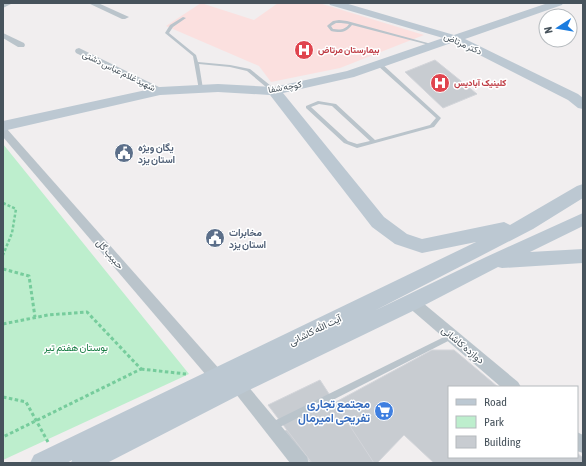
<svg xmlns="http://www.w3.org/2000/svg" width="586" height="466" viewBox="0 0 586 466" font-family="'Asap Condensed',Vazirmatn,sans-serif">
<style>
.medical{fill:#fbe0df}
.green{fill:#bdeecd}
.building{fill:#c8ccd1;stroke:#d3d5da}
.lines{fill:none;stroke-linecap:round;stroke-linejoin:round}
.path-far1{stroke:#76cc9c;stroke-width:2.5;stroke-dasharray:3 2;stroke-linecap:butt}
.path{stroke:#76cc9c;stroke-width:3;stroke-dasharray:3.5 2.5;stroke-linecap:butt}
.lane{fill:#bac4cb;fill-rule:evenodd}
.street{fill:#bac4cb;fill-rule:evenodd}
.secondary{fill:#bcc8d2;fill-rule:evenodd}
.labels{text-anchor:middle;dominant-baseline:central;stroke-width:3;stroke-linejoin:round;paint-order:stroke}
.far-street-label{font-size:9px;fill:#47535c;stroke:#fff}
.far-health-label{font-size:9px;font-weight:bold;fill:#be3a42;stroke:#fff;text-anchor:start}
.service-label{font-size:10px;font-weight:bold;fill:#4e5e75;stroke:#fff;text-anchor:start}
.street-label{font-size:10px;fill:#47535c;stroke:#fff}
.park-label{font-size:10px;fill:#187d44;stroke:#fff}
.near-shop-label{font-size:12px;font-weight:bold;fill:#366cbe;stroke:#fff;text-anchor:end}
</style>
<rect width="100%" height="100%" fill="#f1eeef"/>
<path class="medical" d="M201,3L254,20L278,3H319L424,35L340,68L271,82L259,66L166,26Z"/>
<path class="green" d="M3,144L189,374L3,460Z"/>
<g class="building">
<path d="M435,60L477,94L443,108L405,72Z"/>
<path d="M432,350H454L498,387H449V457H577V453L583,458V463H434L404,435L377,463H311L285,431L310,416Z"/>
<path d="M320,380L374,463H312L268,405Z"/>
</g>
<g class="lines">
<path class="path-far1" d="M3,203L16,209L12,233L3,255"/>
<g class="path">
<path d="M3,269L29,276L35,317"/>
<path d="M3,324L48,315L87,312L141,369L3,437"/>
<path d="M141,369L186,374"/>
<path d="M3,397L26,402L48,442"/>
</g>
<g class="lane">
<path d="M183,17L186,18L173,27L169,33L196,55L198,62L230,65L250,69L276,90V92H272L247,71L230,67L199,64L203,89L201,90H199L193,56L165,33L170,25Z"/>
<path d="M339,20L347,21L435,45L433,46L352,25C346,33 340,33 331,31L327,26L328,25L333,21ZM336,23H341L349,24C345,30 340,30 333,29L331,26Z"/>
<path d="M377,63H381L441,118L434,127L357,148L344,143L306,108V106L318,101L336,104L375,140L430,125L436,118L377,65ZM319,104L332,106L370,141L357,144L348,141L311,107Z"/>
<path d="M452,333L454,334L456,336L454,338L276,429L273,430L270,429L269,426L270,423Z"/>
</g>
<g class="street">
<path d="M3,3H13L3,8Z"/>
<path d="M88,3H98L129,17L125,19H122Z"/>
<path d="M3,33L24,43L25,45L24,47H18L3,38Z"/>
<path d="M79,48L163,89L165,91L163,93H157L76,53L75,51L76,49Z"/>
<path d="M3,128L7,129L222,372L224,377L222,382L217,384L212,382L3,137Z"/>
<path d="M412,296L417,298L518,382L521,387H501L407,306L405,302L407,298Z"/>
<path d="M237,377L242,379L307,457L309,463H290L232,389L229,384L232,379Z"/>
<path d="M577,432L583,435V453L577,451Z"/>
</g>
<path class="secondary" d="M329,3H345L454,35L548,3H563L562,5L465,39L578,94L583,98V109L578,108L568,100L454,42L354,77L283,93L384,217L407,234L422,239L504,222L510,225L577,186L583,184V198L533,229L376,310L486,257L583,213V226L530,252L583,249V263L502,268L498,267L419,308L245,392L107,463H71L72,460L67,463H30L34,455L476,242L422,253L395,244L372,227L270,95L218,92L160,95L3,131V121L160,87L218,84L274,87L347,71L443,38L330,5Z"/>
</g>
<defs>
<symbol id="hospital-disc" viewBox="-11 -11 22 22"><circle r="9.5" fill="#e0444e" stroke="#fff"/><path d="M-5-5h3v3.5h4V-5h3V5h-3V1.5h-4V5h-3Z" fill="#fff"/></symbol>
<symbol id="civic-disc" viewBox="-11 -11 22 22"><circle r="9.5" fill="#5c6f8a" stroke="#fff"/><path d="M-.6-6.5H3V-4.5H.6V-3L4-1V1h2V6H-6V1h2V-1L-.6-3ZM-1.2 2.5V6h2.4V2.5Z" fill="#fff"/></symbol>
<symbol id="supermarket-disc" viewBox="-11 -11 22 22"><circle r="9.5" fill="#3f7fe0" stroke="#fff"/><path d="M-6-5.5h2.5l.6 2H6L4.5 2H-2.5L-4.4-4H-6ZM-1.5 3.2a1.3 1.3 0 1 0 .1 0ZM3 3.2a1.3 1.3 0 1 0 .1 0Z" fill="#fff"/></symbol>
</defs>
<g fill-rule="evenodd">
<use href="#hospital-disc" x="293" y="39" width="22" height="22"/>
<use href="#hospital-disc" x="429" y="72" width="22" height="22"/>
<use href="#civic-disc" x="113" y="142" width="22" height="22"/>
<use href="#civic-disc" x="204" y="227" width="22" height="22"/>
<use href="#supermarket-disc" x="373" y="400" width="22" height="22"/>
</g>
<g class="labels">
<g class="far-street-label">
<text transform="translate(463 44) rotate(24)">دکتر مرتاض</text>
<text transform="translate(119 71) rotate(26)">شهید غلام عباس دشتی</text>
<text transform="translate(285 87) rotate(-10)">کوچه شفا</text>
</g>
<g class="far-health-label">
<text x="318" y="50">بیمارستان مرتاض</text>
<text x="454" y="83">کلینیک آبادیس</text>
</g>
<g class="service-label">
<text x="138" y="147">یگان ویژه<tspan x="138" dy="12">استان یزد</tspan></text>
<text x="229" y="232">مخابرات<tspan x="229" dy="12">استان یزد</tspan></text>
</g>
<g class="street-label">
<text transform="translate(110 254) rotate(49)">حبیب گل</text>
<text transform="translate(315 330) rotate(-26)">آیت الله کاشانی</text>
<text transform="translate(463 345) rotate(40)">دوازده کاشانی</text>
</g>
<g class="park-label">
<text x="76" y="347">بوستان هفتم تیر</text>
</g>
<g class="near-shop-label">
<text x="370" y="404">مجتمع تجاری<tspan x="370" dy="14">تفریحی امیرمال</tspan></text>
</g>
</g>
<rect width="586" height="466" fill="none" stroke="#47535c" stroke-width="8"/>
<rect x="448" y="386" width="130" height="72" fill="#ffffff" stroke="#b5babe"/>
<rect x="456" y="399" width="20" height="6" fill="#bcc8d2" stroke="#b5babe"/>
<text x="484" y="406" font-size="12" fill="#47535c">Road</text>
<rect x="456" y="416" width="20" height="12" fill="#bdeecd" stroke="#b5babe"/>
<text x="484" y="426" font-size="12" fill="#47535c">Park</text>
<rect x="456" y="436" width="20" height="12" fill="#c8ccd1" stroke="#b5babe"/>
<text x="484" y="446" font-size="12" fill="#47535c">Building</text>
<g transform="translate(558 28) rotate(258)"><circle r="19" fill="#ffffff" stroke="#b5babe"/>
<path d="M0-3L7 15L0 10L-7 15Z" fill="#1b7cdf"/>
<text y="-6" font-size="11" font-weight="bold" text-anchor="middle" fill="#47535c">N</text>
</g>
</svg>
